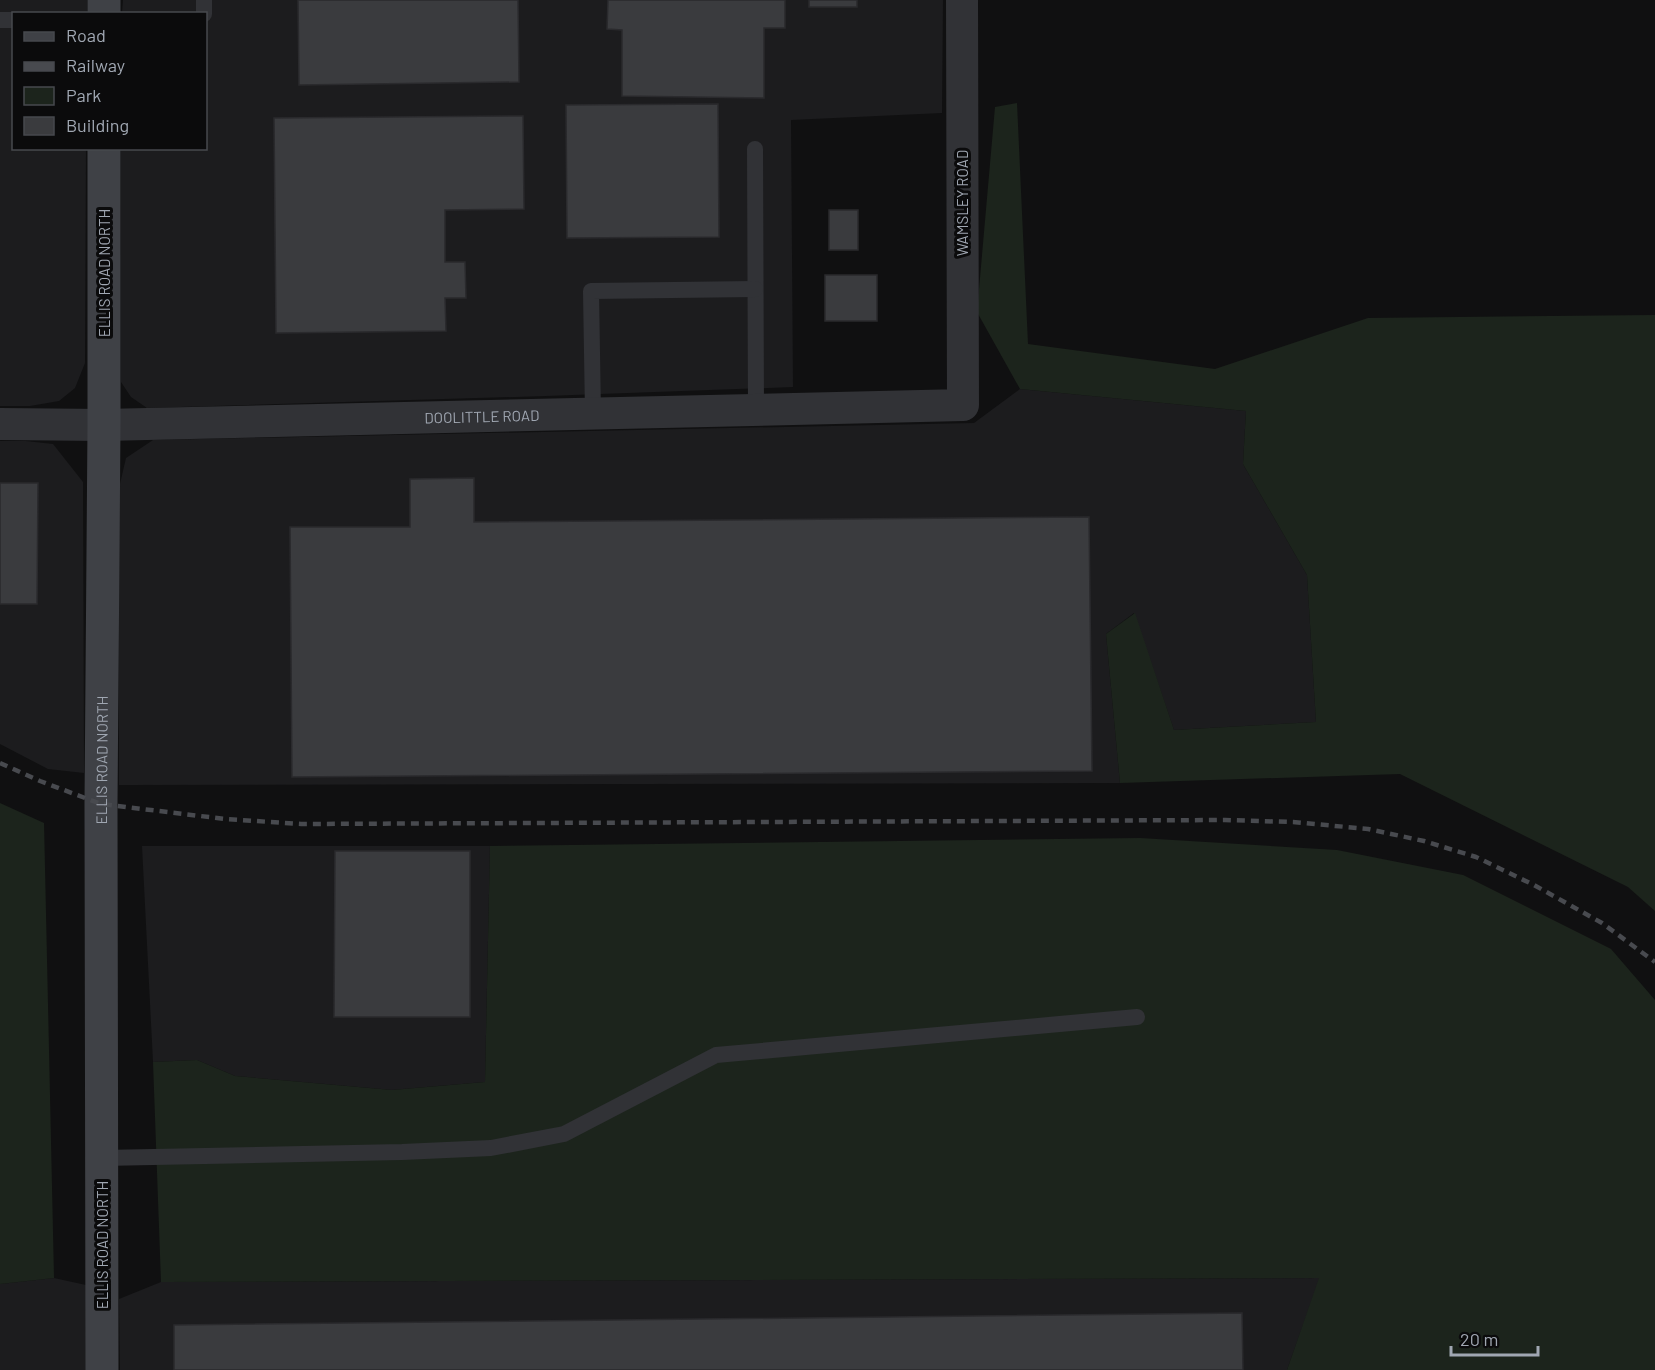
<svg xmlns="http://www.w3.org/2000/svg" width="1655" height="1370" viewBox="0 0 1655 1370" font-family="Barlow,sans-serif">
<style>
.built{fill:#1c1c1e}
.green{fill:#1c241c}
.building{fill:#3a3b3e;stroke:#2a2a2d;stroke-width:1.5}
.lines{fill:none;stroke-linecap:round;stroke-linejoin:round}
.lane{stroke:#313236;stroke-width:16}
.street{stroke:#313236;stroke-width:32}
.secondary{stroke:#3f4146;stroke-width:33}
.rail{stroke:#484a4f;stroke-width:4.5;stroke-dasharray:8 6;stroke-linecap:butt}
.labels{text-anchor:middle;dominant-baseline:central;stroke-width:6;stroke-linejoin:round;paint-order:stroke}
.street-label{font-size:15px;fill:#a0a7b2;stroke:#0b0b0c}
</style>
<rect width="100%" height="100%" fill="#101011"/>
<g class="built">
<path d="M0,0H87V13L14,14V148L86,149L85,363L75,388L59,401L30,406H0Z"/>
<path d="M123,0H943L942,113L791,120L793,387L546,396L147,408L131,397L121,382V149L206,148V14L122,13Z"/>
<path d="M1020,389L1246,411L1243,464L1307,575L1316,722L1174,730L1134,613L1106,634L1120,783L119,785V488L126,458L153,440L974,423Z"/>
<path d="M0,441H26L53,444L83,482L84,773L48,769L0,744Z"/>
<path d="M142,846H490L485,1082L392,1090L235,1076L197,1060L153,1062Z"/>
<path d="M54,1278L86,1285L87,1370H0V1284Z"/>
<path d="M1320,1278L1287,1370H120L119,1299L161,1282Z"/>
</g>
<g class="green">
<path d="M1017,103L1028,344L1215,369L1368,318L1655,315V911L1628,887L1400,774L1120,783L1106,634L1135,613L1174,730L1316,722L1307,575L1243,464L1246,411L1020,389L977,312L995,107Z"/>
<path d="M0,803L44,823L54,1278L0,1284Z"/>
<path d="M1140,838L1337,850L1463,875L1611,949L1655,1000V1370H1287L1319,1278L161,1282L153,1062L197,1060L235,1076L392,1090L485,1082L490,846Z"/>
</g>
<g class="building">
<path d="M298,0H518L519,82L299,85Z"/>
<path d="M608,0H785V28H764V98L622,96V30L607,29Z"/>
<rect x="809" y="0" width="48" height="7"/>
<path d="M718,104L719,237L567,238L566,105Z"/>
<path d="M523,116L524,209L445,210V262H465L466,298H445L446,331L276,333L274,118Z"/>
<rect x="829" y="210" width="29" height="40"/>
<rect x="825" y="275" width="52" height="46"/>
<path d="M474,478V522L1089,517L1092,771L292,777L290,527H410V479Z"/>
<path d="M0,483H38L37,604H0Z"/>
<path d="M335,851H470V1017H334Z"/>
<path d="M1242,1313L1243,1370H174V1325Z"/>
</g>
<g class="lines">
<g class="lane">
<path d="M204,0V14"/>
<path d="M0,20H14"/>
<path d="M755,149L756,410"/>
<path d="M593,414L591,291L755,289"/>
<path d="M102,1158L402,1152L491,1148L564,1134L716,1055L1137,1017"/>
</g>
<path class="street" id="s1" d="M0,424L104,425L963,405L962,0"/>
<g class="secondary">
<path d="M104,0V14"/>
<path id="s2" d="M102,1370L101,804L104,425V148"/>
</g>
<path class="rail" d="M0,763L40,781L101,804L225,819L301,824L1225,820L1293,822L1368,829L1424,841L1476,857L1534,885L1602,923L1655,962"/>
</g>
<g class="labels">
<g class="street-label">
<text transform="translate(962 203) rotate(-90)">WAMSLEY ROAD</text>
<text transform="translate(104 273) rotate(-90)">ELLIS ROAD NORTH</text>
<text stroke="none"><textPath href="#s1" startOffset="482">DOOLITTLE ROAD</textPath></text>
<text stroke="none"><textPath href="#s2" startOffset="610">ELLIS ROAD NORTH</textPath></text>
<text transform="translate(102 1245) rotate(-90)">ELLIS ROAD NORTH</text>
</g>
</g>
<rect x="12" y="12" width="195" height="138" fill="#0b0b0c" stroke="#47494e" stroke-width="1.5"/>
<rect x="24" y="32" width="30" height="9" fill="#3f4146" stroke="#47494e" stroke-width="1.5"/>
<text x="66" y="42" font-size="18" fill="#a0a7b2">Road</text>
<rect x="24" y="62" width="30" height="9" fill="#484a4f" stroke="#47494e" stroke-width="1.5"/>
<text x="66" y="72" font-size="18" fill="#a0a7b2">Railway</text>
<rect x="24" y="87" width="30" height="18" fill="#1c241c" stroke="#47494e" stroke-width="1.5"/>
<text x="66" y="102" font-size="18" fill="#a0a7b2">Park</text>
<rect x="24" y="117" width="30" height="18" fill="#3a3b3e" stroke="#47494e" stroke-width="1.5"/>
<text x="66" y="132" font-size="18" fill="#a0a7b2">Building</text>
<path d="M1451 1346v9h87v-9" fill="none" stroke="#a0a7b2" stroke-width="3"/>
<text x="1460" y="1346" font-size="18" fill="#a0a7b2" stroke="#0b0b0c" stroke-width="4.5" paint-order="stroke">20 m</text>
</svg>
